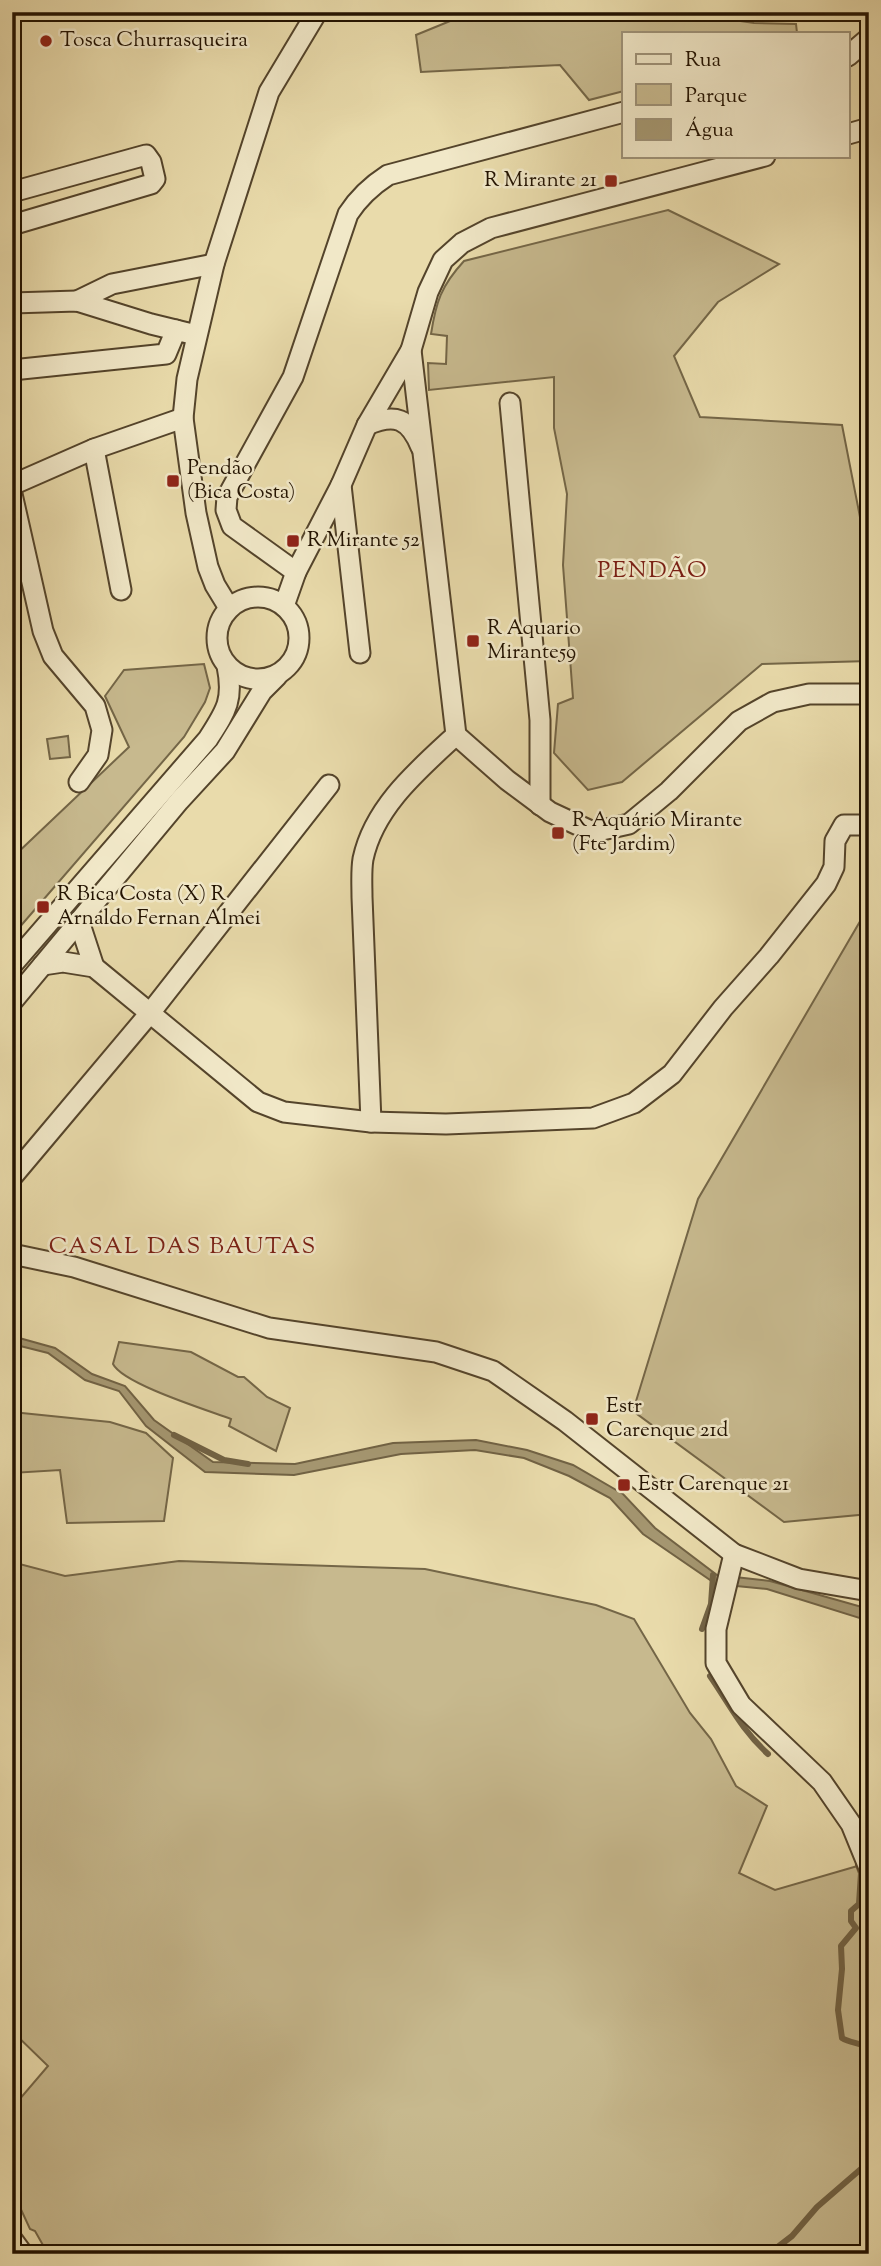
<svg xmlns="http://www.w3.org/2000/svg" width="881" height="2266" viewBox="0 0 881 2266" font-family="'Sorts Mill Goudy',serif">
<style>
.green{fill:#c7b98e;stroke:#746647;stroke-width:2}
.water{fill:#a59771;stroke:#716244;stroke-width:2}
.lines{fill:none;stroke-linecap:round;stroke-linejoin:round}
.stream{stroke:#716244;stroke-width:6}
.minor-casing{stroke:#54442b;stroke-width:23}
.minor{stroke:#f1e8c8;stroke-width:19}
.poi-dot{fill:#8f2418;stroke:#f1e8c8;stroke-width:2.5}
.labels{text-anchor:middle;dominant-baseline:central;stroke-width:5;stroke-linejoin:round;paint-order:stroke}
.poi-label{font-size:21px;fill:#221200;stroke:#f1e8c8;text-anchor:start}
.neighbourhood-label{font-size:23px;letter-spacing:2px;fill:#7a1f14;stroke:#f1e8c8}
</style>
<rect width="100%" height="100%" fill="#e9dbab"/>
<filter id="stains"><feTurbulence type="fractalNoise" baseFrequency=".00286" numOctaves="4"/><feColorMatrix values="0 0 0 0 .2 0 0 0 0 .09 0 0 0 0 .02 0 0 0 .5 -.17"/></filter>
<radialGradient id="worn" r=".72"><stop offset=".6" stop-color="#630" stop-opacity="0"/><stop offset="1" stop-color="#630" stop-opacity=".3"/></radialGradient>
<g class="green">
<path d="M472,12H679L754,23L796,24L797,33H624V91L589,100L560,65L421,72L416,35Z"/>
<path d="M668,210L779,264L718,302L674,356L700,417L842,425L860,517L869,522V661L762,664L622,782L588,790L554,753L558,704L573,698L563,565L567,494L554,428V377L429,390L428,363L446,364L447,336L431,334C436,302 441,286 464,261Z"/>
<path d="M204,664L210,688L205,702L184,737L12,936V858L129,747L105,696L124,670Z"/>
<path d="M68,736L70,757L50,759L47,739Z"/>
<path d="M869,906V1514L784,1522L633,1411L698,1199Z"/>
<path d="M119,1342L191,1352L238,1377H244L267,1397L290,1408L276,1451L229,1426L231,1419C207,1410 123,1384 113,1364Z"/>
<path d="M12,1412L110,1422L146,1433L173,1458L164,1521L67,1523L60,1470L12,1473Z"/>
<path d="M179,1561L425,1569L596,1605L634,1619L690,1713L711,1739L736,1786L767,1806L739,1873L775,1890L861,1865L869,1883V2254H48L35,2231L30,2229L18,2203L12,2199V2108L48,2066L12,2031V1562L65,1576Z"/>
</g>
<path class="water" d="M12,1336L55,1348L92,1374L125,1386L154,1420L213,1462L295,1464L393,1443L476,1440L527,1450L573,1465L623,1494L655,1528L717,1575L770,1581L869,1609V1621L767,1589L716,1584L643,1534L610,1498L569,1476L524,1458L475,1450L401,1454L294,1475L205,1472L146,1426L119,1391L85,1380L48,1353L12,1344Z"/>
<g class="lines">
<g class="stream">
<path d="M174,1435L224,1460L248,1464"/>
<path d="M702,1629L711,1604L713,1575"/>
<path d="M710,1676C730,1705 741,1729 768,1754"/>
<path d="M858,1865L861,1873L859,1904L851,1911V1921L856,1928L841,1946L842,1969L838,2010L842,2038C851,2044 862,2042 869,2049"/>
<path d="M775,2254L779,2246L792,2236L817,2207L869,2162"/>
</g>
<defs>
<g id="minor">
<path d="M848,56L869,38"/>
<path d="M848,134L869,128"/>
<path d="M12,192L146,155L151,162L155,179L151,184L12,225"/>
<path d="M77,301L112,284L214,264"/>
<path d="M12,303L77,301L151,324L196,335"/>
<path d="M411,350L456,735L507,780L550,812L593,832L629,824L669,791L739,721L773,702L809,694H869"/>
<path d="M12,370L166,354L176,330"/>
<path d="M510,403L540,720V805"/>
<path d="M367,425C395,413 409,418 421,447"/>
<path d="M94,449L121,590"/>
<path d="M12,485L94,449L183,418"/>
<path d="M341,485L360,653"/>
<path d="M12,494L43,631L53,656L95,706L102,730L98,755L79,782"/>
<path d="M296,572L232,526L226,510L227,497L293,377L348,214C359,197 371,186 388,175L624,112"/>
<circle cx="258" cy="638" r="41"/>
<path d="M284,606L296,572L341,485L367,425L411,350L428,292L443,260L462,243L491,228L765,156"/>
<path d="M229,608L215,585L208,567L196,513L183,418L187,379L214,264L269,92L317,12"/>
<path d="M79,921L94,967"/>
<path d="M12,965L208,739C226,711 234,700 227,666"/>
<path d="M43,965L63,962L94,967L258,1102L284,1112L371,1122L446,1124L593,1118L634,1103L672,1074L723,1008L769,956L826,884L834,867L835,841L844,825H869"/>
<path d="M12,1002L179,801L225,751L262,691L277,676"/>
<path d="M371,1122L362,897C362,885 361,871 363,859C374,807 418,770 456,735"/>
<path d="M12,1177L150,1013L329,785"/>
<path d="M12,1254L74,1267L269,1328L436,1352L493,1371L565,1421L734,1554L799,1579L869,1591"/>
<path d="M734,1554L716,1629V1663L741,1705L822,1782L851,1824L869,1868"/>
<path d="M12,2239L23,2254"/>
</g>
</defs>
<use href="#minor" class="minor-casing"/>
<use href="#minor" class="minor"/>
</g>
<g class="poi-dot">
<circle cx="46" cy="41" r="7"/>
<rect x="604" y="174" width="14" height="14" rx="3.5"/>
<rect x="166" y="474" width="14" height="14" rx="3.5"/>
<rect x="286" y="534" width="14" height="14" rx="3.5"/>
<rect x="466" y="634" width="14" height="14" rx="3.5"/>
<rect x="551" y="826" width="14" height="14" rx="3.5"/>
<rect x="36" y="900" width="14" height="14" rx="3.5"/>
<rect x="585" y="1412" width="14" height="14" rx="3.5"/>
<rect x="617" y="1478" width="14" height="14" rx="3.5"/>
</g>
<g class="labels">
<g class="poi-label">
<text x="60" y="41">Tosca Churrasqueira</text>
<text x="597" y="181" text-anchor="end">R Mirante 21</text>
<text x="187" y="469">Pendão<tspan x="187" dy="24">(Bica Costa)</tspan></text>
<text x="307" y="541">R Mirante 52</text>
<text x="487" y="629">R Aquario<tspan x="487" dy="24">Mirante59</tspan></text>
<text x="572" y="821">R Aquário Mirante<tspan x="572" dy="24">(Fte Jardim)</tspan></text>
<text x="57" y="895">R Bica Costa (X) R<tspan x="57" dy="24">Arnaldo Fernan Almei</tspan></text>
<text x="606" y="1407">Estr<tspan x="606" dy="24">Carenque 21d</tspan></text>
<text x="638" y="1485">Estr Carenque 21</text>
</g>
<g class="neighbourhood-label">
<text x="653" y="571">PENDÃO</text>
<text x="183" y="1247">CASAL DAS BAUTAS</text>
</g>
</g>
<rect width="881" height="2266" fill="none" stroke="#e9dbab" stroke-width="42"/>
<rect x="14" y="14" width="853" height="2238" fill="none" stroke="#221200" stroke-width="3.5"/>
<rect x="21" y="21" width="839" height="2224" fill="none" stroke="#221200" stroke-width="2"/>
<rect x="622" y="32" width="228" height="126" fill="#f1e8c8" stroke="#9e9278" stroke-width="2"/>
<rect x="636" y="54" width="35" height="10" fill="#f1e8c8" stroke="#9e9278" stroke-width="2"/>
<text x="685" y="66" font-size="21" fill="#221200">Rua</text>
<rect x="636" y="84" width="35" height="21" fill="#c7b98e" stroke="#9e9278" stroke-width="2"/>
<text x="685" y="102" font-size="21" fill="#221200">Parque</text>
<rect x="636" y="119" width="35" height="21" fill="#a59771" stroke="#9e9278" stroke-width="2"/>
<text x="685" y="136" font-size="21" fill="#221200">Água</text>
<rect width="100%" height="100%" filter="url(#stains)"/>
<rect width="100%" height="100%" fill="url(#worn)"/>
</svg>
